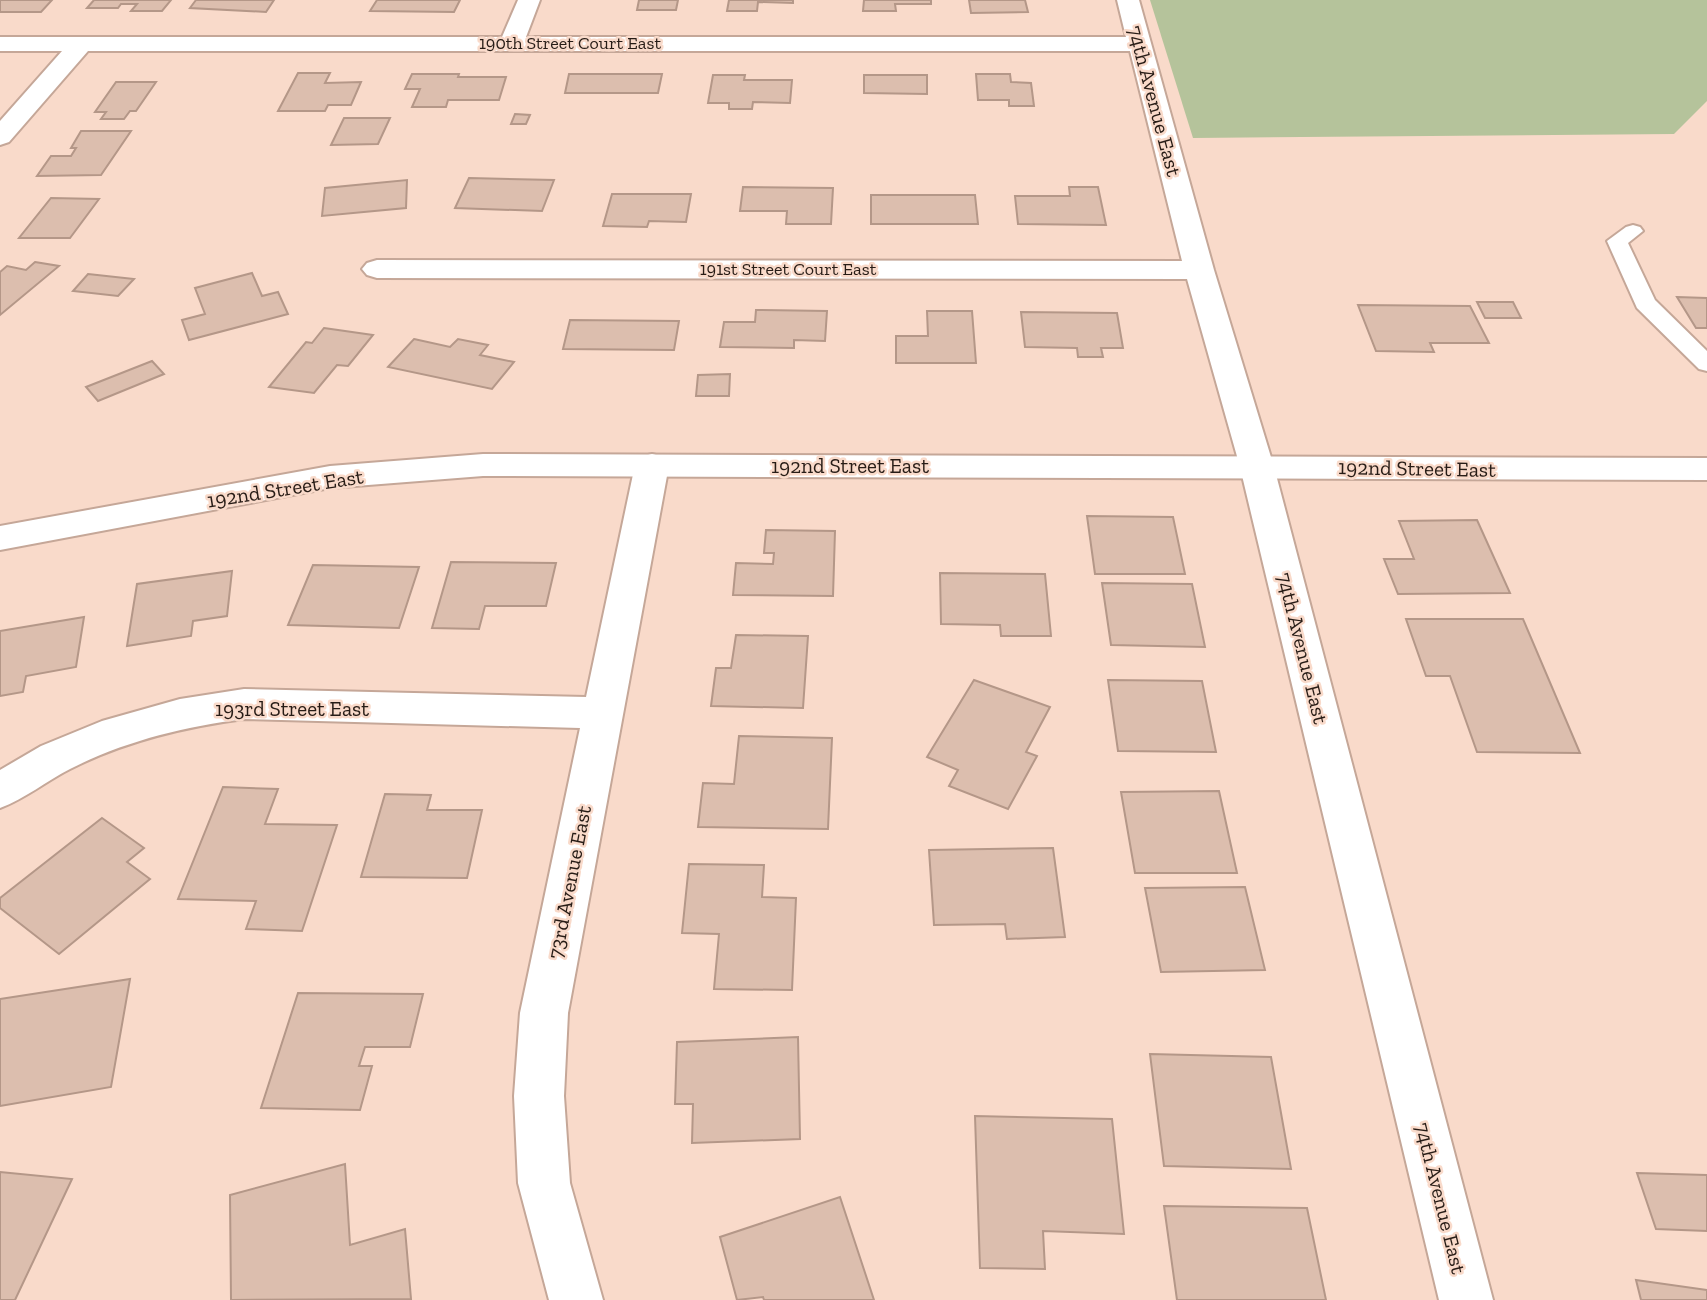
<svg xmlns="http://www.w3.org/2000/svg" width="1707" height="1300" viewBox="0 0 1707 1300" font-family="'Zilla Slab',serif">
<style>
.green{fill:#b5c39b}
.building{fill:#dcbeae;stroke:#b49788;stroke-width:2}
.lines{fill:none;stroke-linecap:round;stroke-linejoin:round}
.service-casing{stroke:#c5a798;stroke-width:4}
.minor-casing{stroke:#c5a798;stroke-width:4}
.tertiary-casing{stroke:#c5a798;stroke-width:4}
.service{fill:#fff;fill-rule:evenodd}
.minor{fill:#fff;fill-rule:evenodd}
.tertiary{fill:#fff;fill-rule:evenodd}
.labels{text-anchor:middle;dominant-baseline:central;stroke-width:5;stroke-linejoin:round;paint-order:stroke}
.far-street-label{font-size:18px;fill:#271c16;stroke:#f9daca}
.street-label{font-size:21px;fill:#271c16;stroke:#f9daca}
</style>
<rect width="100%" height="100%" fill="#f9daca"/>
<path class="green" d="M1150,0H1707V101L1674,134L1193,138Z"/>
<g class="building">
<path d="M0,0H52L41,12H0Z"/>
<path d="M94,0H171L162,11H131L137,4H121L118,8H87Z"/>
<path d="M196,0H274L266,12L190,8Z"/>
<path d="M377,0H460L454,12L370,11Z"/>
<path d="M639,0H678L676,10H637Z"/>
<path d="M729,0H793V3L758,2L757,11H727Z"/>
<path d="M864,0H931V4H895L896,11H863Z"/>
<path d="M969,0H1025L1028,12L971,13Z"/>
<path d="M298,73H330L325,83L361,82L351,105H328L325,111H278Z"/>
<path d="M412,74H459L458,77H506L499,100H448L446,107H412L420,89H405Z"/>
<path d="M569,74H662L658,93H565Z"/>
<path d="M976,74H1010L1011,82L1031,83L1034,106H1009V100H978Z"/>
<path d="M713,75H745L744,80H792L790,103L753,102L752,109H729V103H708Z"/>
<path d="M864,75H927V94L864,93Z"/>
<path d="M116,82H156L136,111H130L124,119H101L106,112H95Z"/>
<path d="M515,114L530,115L526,124H511Z"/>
<path d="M344,118H390L378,144L331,145Z"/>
<path d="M81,131H131L101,175L37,176L51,156H71L76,148H71Z"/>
<path d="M469,178L554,180L542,211L455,208Z"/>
<path d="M407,180L406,208L322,216L325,188Z"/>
<path d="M743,187L833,188L831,224H786L787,211H740Z"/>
<path d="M1069,187H1098L1106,225L1018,224L1015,196H1070Z"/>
<path d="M612,194H691L686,222L649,221L647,227L603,226Z"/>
<path d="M871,195H975L978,224H871Z"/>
<path d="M51,198L99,199L70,238H19Z"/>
<path d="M35,262L59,266L0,315V272L7,266L26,270Z"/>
<path d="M252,273L262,296L278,292L288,314L189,340L182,320L205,314L195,288Z"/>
<path d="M88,274L134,279L118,296L73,291Z"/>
<path d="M1677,297L1707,298V328H1696Z"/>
<path d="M1477,302H1513L1521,318H1485Z"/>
<path d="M1358,305L1470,306L1489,343H1430L1434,352L1376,351Z"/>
<path d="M756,310L827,311L825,341L794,340V348L720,347L724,322H755Z"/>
<path d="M927,311H972L976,363H896V336H928Z"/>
<path d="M1021,312L1117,313L1123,348H1101L1103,357H1078L1077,348L1025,347Z"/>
<path d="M570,320L679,321L674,350L563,349Z"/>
<path d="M324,328L373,335L348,366L337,365L314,393L269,387L306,342L312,343Z"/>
<path d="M414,339L450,347L458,339L488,345L480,355L514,362L492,389L388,367Z"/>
<path d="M152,361L164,374L98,401L86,387Z"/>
<path d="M730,374L729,396H696L698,375Z"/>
<path d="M1087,516L1173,517L1185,574H1095Z"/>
<path d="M1477,520L1510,593L1398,594L1384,559H1414L1399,521Z"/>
<path d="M766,530L835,531L833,596L733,595L736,563L773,564L774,553H764Z"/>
<path d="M451,562L556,563L546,606H485L479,629L432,628Z"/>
<path d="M313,565L419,567L399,628L288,625Z"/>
<path d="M232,571L227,616L193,621L191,636L127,646L137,584Z"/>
<path d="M940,573L1045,574L1051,636H1001L1000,625L941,624Z"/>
<path d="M1102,583L1192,584L1205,647L1111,645Z"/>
<path d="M84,617L76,667L26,676L23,692L0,696V631Z"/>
<path d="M1406,619H1523L1580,753L1477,752L1450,676H1426Z"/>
<path d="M736,635L808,636L803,708L711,706L716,668H731Z"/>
<path d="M974,680L1050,707L1026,752L1037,756L1008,809L949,786L958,770L927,757Z"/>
<path d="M1108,680L1202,681L1216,752L1118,751Z"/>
<path d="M739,736L832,738L828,829L698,827L703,783L734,784Z"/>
<path d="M223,787L278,789L265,824L337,825L302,931L246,929L256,901L178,899Z"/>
<path d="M1219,791L1237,873H1135L1121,792Z"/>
<path d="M385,794L431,795L427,810H482L467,878L361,877Z"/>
<path d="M102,818L144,848L127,862L150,879L59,954L0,908V898Z"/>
<path d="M1053,848L1065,937L1007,939L1005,924L934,925L929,850Z"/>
<path d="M689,864L764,865L762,897L796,898L792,990L714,989L719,934L682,933Z"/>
<path d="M1245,887L1265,970L1161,972L1145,888Z"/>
<path d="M130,979L111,1087L0,1106V999Z"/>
<path d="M298,993L423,994L410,1047H365L359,1066H372L360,1110L261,1108Z"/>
<path d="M798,1037L800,1139L692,1143L693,1104H675L677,1042Z"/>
<path d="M1150,1054L1271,1057L1291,1169L1164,1166Z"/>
<path d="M975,1116L1112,1119L1124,1234L1043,1231L1045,1269L980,1268Z"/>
<path d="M345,1164L350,1245L405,1229L411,1299L231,1300L230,1195Z"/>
<path d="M0,1172L72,1179L15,1300H0Z"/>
<path d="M1637,1173L1707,1175V1231L1656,1229Z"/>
<path d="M840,1197L874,1300H764L763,1297L737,1300L720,1237Z"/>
<path d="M1164,1206L1307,1208L1326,1300H1177Z"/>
<path d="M1636,1280L1707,1290V1300H1641Z"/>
</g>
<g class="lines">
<defs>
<path id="service" d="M1633,225L1640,227L1643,231L1628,243L1655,300L1707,351V371L1699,369L1637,308L1607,241L1626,227Z"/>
<g id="minor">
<path d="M518,0H540L526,37H1126L1117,0H1139L1214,270L1274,467L1493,1300H1439L1240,467L1187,279L377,278L367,275L362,269L367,263L377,260L1182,261L1130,51H88L9,142L0,145V121L62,51H0V37H502Z"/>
<path d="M652,454L664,457L669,465L568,1013L564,1096L570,1183L603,1300H549L518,1183L514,1096L520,1013L580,728L244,719C183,727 125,741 70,769C46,781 25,799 0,808V770L41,746L102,721L180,699L244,689L586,697L635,465L640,457Z"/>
</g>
<path id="tertiary" d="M483,454L1707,458V480L483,476L330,488L0,550V526L330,466Z"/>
</defs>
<use href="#service" class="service-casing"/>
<use href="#minor" class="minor-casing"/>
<use href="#tertiary" class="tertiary-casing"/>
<use href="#service" class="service"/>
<use href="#minor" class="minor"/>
<use href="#tertiary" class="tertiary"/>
</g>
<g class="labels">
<g class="far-street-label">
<text x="570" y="43">190th Street Court East</text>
<text x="788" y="269">191st Street Court East</text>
</g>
<g class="street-label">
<text transform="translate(1155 101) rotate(75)">74th Avenue East</text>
<text x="850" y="465">192nd Street East</text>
<text transform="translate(1417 468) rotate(1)">192nd Street East</text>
<text transform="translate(285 488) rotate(-9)">192nd Street East</text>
<text transform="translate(1303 648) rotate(76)">74th Avenue East</text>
<text x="292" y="708">193rd Street East</text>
<text transform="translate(569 882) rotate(-79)">73rd Avenue East</text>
<text transform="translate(1441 1198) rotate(76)">74th Avenue East</text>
</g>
</g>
</svg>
